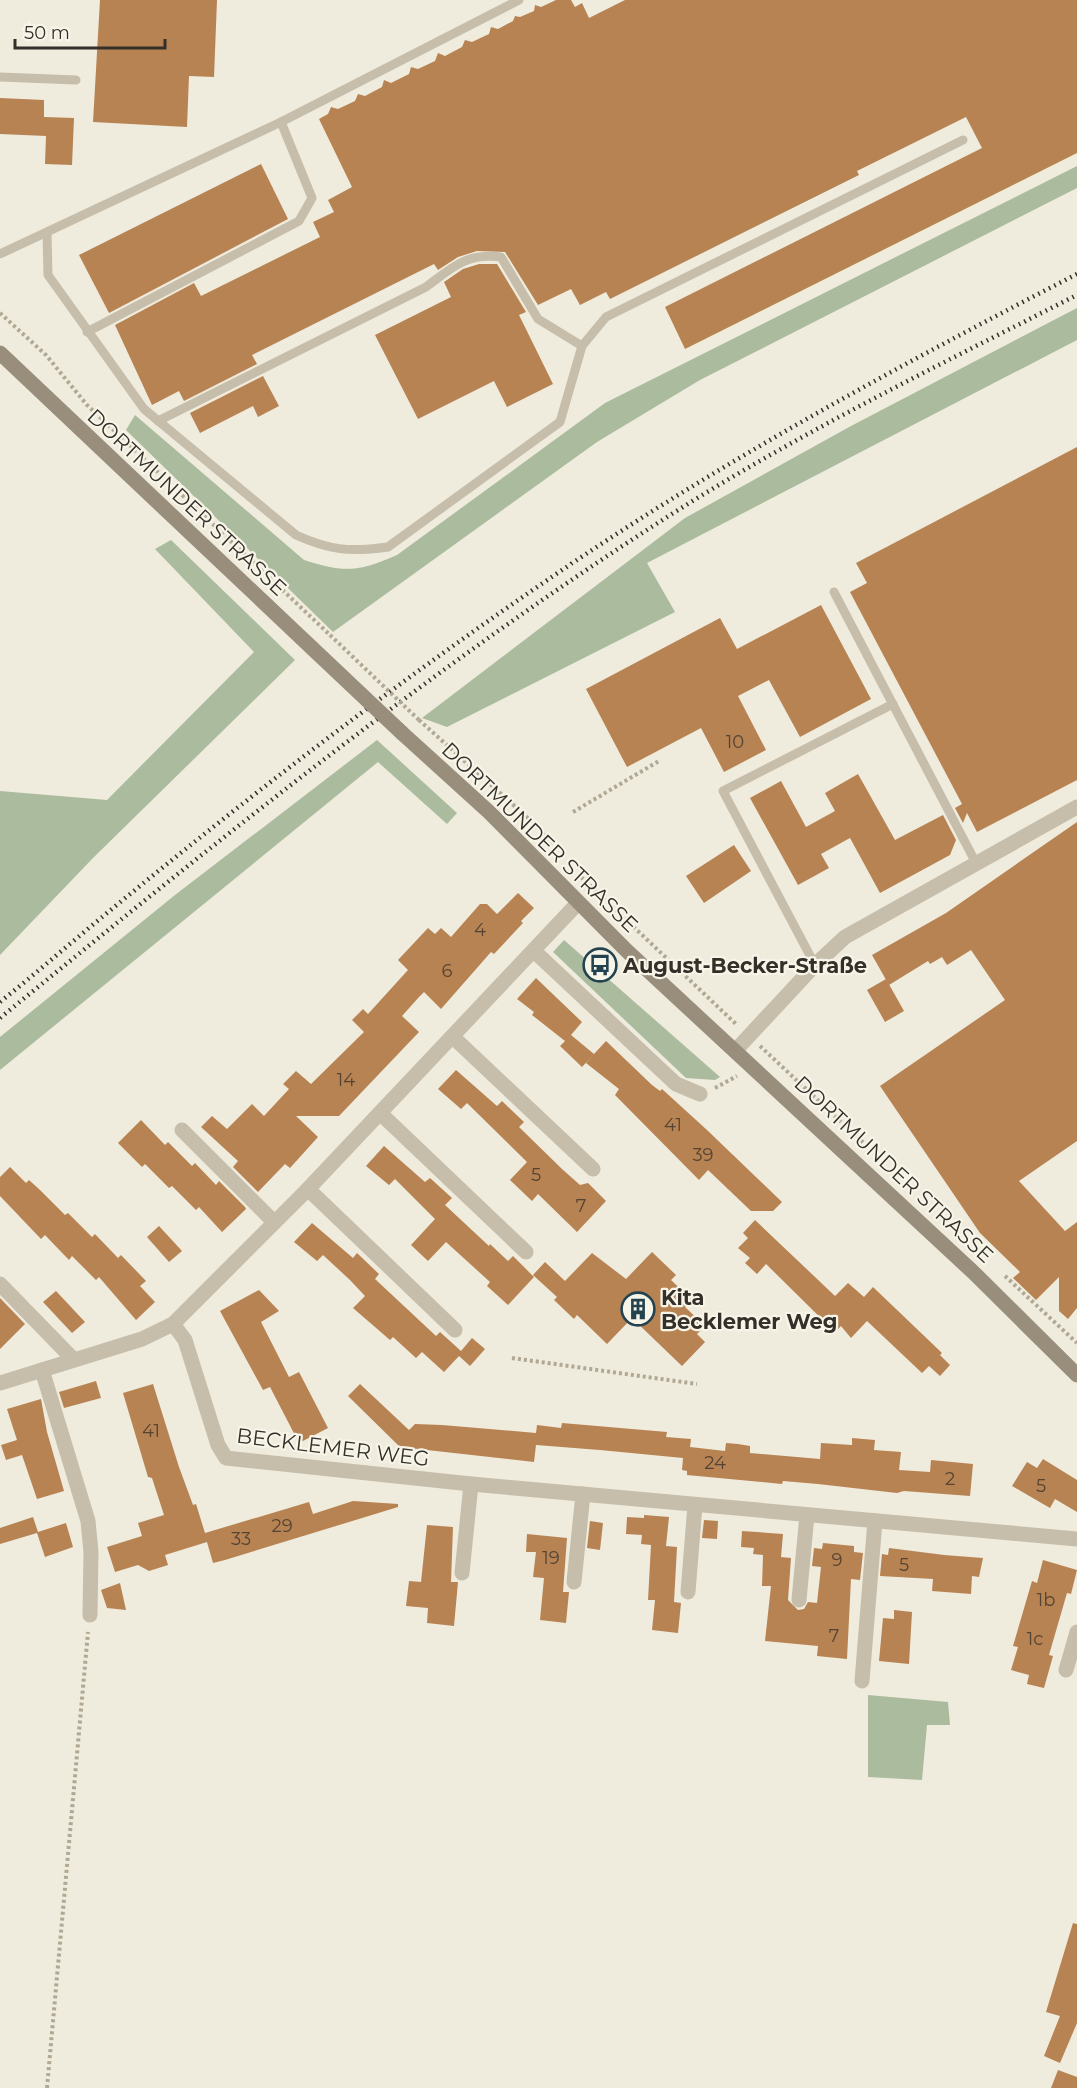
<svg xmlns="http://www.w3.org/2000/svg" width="1077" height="2088" viewBox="0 0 1077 2088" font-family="Montserrat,sans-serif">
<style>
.green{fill:#abbc9e}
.building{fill:#b88352}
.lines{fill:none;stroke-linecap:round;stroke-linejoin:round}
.path{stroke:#b1a894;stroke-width:4;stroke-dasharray:3 3;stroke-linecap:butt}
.service{stroke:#c6bdaa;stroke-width:9}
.minor{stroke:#c6bdaa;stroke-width:15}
.secondary{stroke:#998d7c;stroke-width:15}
.rail{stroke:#342f29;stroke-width:4.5;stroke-dasharray:1.5 4.5;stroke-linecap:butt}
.path-bridge{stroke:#b1a894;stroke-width:4;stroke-dasharray:3 3;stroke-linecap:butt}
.secondary-bridge{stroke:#998d7c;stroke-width:15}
.labels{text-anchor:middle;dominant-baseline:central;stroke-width:4.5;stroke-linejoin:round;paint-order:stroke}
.number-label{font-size:18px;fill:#543}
.street-label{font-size:21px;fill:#342f29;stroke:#f7f4e8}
.poi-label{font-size:21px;font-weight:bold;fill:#342f29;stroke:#f7f4e8;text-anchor:start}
</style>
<rect width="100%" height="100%" fill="#efebdd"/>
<g class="green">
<path d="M1077,166V188L700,380L597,442L333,632L126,430L135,415L304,560C343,573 359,572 397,555L605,403Z"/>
<path d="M1077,308V340L647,563L675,612L447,727L422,718L685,518L851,426Z"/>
<path d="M171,540L295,660L93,858L0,955V791L107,800L254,652L155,549Z"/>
<path d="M377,740L457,813L447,824L378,762L0,1070V1037L175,895Z"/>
<path d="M564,940L720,1077L715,1080L686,1078L553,952Z"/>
<path d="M868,1695L948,1702L950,1725H927L922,1780L868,1777Z"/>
</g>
<g class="building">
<path d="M100,0H217L214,77L189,76L187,127L93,122Z"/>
<path d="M556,0H571L575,7L582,3L589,18L625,0H1077V153L685,349L665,307L982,148L966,117L857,171L859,175L610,299L606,292L580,305L571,289L538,305L505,252L477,251L458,257L438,270L434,264L252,355L257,364L184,401L179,391L152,405L115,325L194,283L201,296L320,237L313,222L334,212L328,200L352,187L319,119L328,114L331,107L338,109L355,101L358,94L365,96L382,87L384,80L391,83L409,74L411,67L418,69L435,61L438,53L445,56L462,47L465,40L472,42L489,34L491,27L498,29L513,21L515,16L520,17L534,11L535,5L541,7Z"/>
<path d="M0,98L44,100V117L74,118L72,165L45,164L46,136L0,134Z"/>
<path d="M261,164L288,219L109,313L79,255Z"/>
<path d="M479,264H497L526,312L519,315L553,384L507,407L494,381L418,419L375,335L451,297L444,282L463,269Z"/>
<path d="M263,376L279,406L258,417L253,406L200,433L190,413Z"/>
<path d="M1077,447V780L977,832L967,813L963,823L955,808L962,804L850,592L867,583L856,563Z"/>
<path d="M821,605L871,699L800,737L769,680L738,696L766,750L724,772L701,728L627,767L586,689L720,618L737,649Z"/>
<path d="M858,774L895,840L943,815L956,840L950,855L880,893L850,838L821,854L829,868L798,885L750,798L781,781L806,827L835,811L825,793Z"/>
<path d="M1077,822V1141L1019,1181L1065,1231L1077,1222V1308L1068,1319L1059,1311V1277L1036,1300L1013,1278L1020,1272L980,1233L880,1086L1005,1000L971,950L947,965L942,957L930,964L928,961L889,985L872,955L946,913Z"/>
<path d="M734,845L751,871L704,903L686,876Z"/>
<path d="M518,893L534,908L521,921L523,923L494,954L491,952L441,1009L424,992L419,997L402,1016L419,1032L339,1116H296L318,1137L290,1168L285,1164L258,1192L233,1167L238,1161L201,1127L212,1116L227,1129L252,1104L264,1116L289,1089L283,1084L296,1071L311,1084L364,1032L352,1020L363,1009L368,1014L408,970L398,960L428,928L435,934L441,928L451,937L480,904H487L497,914Z"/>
<path d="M536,978L582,1022L571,1035L594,1054L606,1041L652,1085L660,1091L662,1089L707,1130L782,1202L773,1211H751L708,1170L699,1180L615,1095L619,1089L586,1063L594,1054L582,1067L560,1046L565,1041L532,1015L534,1012L517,999Z"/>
<path d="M886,979L904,1011L885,1022L867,990Z"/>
<path d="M456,1070L497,1106L502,1101L524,1122L519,1127L562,1169L580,1185L588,1183L606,1201L577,1232L538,1194L532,1201L510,1180L527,1162L467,1103L461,1109L438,1089Z"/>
<path d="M141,1120L165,1145L168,1142L192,1166L195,1163L216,1185L219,1181L245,1207L246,1209L222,1232L199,1207L196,1210L172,1186L169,1188L145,1164L142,1167L118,1143Z"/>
<path d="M384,1146L425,1182L430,1178L452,1198L445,1205L489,1246L490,1244L508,1261L513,1256L534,1277L508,1305L487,1286L490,1282L446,1242L428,1261L411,1245L435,1219L395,1179L389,1185L366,1166Z"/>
<path d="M10,1167L26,1183L29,1180L40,1190L65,1215L68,1213L92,1237L95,1234L118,1258L121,1255L146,1281L140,1286L155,1302L136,1320L99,1277L96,1280L72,1256L69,1260L45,1235L41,1239L0,1196V1177Z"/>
<path d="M755,1220L835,1296L848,1283L864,1297L873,1287L942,1353L940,1355L950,1365L940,1376L929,1366L922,1373L867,1321L851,1338L841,1326L835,1332L766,1264L757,1274L745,1263L750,1258L738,1248L748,1238L743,1233Z"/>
<path d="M312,1223L353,1258L357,1253L379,1274L375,1279L436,1336L440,1332L461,1351L472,1338L485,1349L470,1366L459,1356L444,1372L422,1352L416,1358L393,1337L390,1340L353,1308L365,1296L350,1280L323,1255L317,1261L294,1242Z"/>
<path d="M159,1226L182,1251L169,1262L147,1237Z"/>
<path d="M652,1252L676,1275L671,1280L692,1300L685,1307L705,1326L697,1334L705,1342L682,1366L632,1318L607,1344L577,1315L574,1319L554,1300L557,1297L533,1275L545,1262L565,1281L592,1253L626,1279Z"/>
<path d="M259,1290L279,1311L261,1322L289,1377L299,1372L328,1428L299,1443L270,1387L263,1390L220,1311Z"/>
<path d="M56,1291L85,1322L72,1333L43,1302Z"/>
<path d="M0,1298L25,1324L0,1349Z"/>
<path d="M96,1381L101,1398L64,1408L59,1392Z"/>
<path d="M153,1384L179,1467L193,1505L196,1504L205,1533L309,1502L313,1514L353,1501L398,1504V1507L225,1560L213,1563L207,1542L165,1555L168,1565L149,1571L138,1565L115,1572L107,1547L142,1536L138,1523L164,1515L152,1478L148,1477L123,1393Z"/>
<path d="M360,1384L409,1430L415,1424L442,1425L536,1433L537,1425L561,1428L562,1423L667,1432L666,1437L691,1439L690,1447L725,1451L726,1443L738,1444L750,1446V1453L820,1459L821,1443L852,1445V1438L875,1440L874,1450L901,1452L899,1470L930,1472L931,1460L973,1464L970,1496L904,1491L897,1493L818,1484L783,1481L782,1484L687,1475V1471L682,1470L683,1458L600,1450L536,1445L534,1462L400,1447L348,1396Z"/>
<path d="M41,1399L47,1432L64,1491L37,1499L22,1455L6,1460L1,1445L17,1440L7,1409Z"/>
<path d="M1043,1459L1077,1480V1512L1055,1499L1050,1508L1012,1486L1027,1462L1037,1468Z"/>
<path d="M644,1515L669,1517L666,1546L677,1547L674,1602L681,1603L678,1633L652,1630L655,1600H648L651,1545L641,1544L642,1535L626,1534L627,1517L644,1518Z"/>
<path d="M33,1517L38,1532L66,1523L73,1547L45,1557L37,1533L0,1544V1528Z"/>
<path d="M704,1520L718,1521L717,1539L702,1538Z"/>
<path d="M590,1521L603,1523L600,1550L587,1548Z"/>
<path d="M427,1525L453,1527L451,1582H458L454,1626L427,1623L428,1608L406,1606L409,1581L421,1582Z"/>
<path d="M742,1531L783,1534L781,1557L791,1558L788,1600L798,1610L804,1609L808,1602L817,1603L821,1567L812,1566L814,1548L822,1549L823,1543L854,1546V1552L863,1553L860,1580L851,1579L847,1659L817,1656L818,1646L765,1641L771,1586H762L763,1555L753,1554L754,1548L741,1547Z"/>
<path d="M527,1534L567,1538L563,1592H569L566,1623L540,1620L544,1578L533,1577L536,1552H526Z"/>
<path d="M889,1548L944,1555L983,1558L979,1577L972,1576L971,1594L932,1591L933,1579L880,1576L882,1554L888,1555Z"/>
<path d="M1043,1560L1077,1570L1071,1594L1067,1593L1049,1655L1053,1656L1044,1688L1027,1684L1029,1675L1011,1670L1018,1647L1013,1646L1032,1581L1037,1583Z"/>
<path d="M120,1583L126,1610L107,1608L101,1590Z"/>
<path d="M894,1610L912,1612L909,1664L879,1661L883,1618L894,1619Z"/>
<path d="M1073,1923L1077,1924V2023L1060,2063L1044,2056L1060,2016L1046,2012Z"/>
<path d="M1058,2070L1077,2077V2088H1051Z"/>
</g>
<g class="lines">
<g class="path">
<path d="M0,313L46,355L87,405L330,635"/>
<path d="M419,720L540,829L555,852"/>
<path d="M573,812L659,761"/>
<path d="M581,877L737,1025"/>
<path d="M760,1046L886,1164"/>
<path d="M715,1088L737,1076"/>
<path d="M1005,1276L1077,1343"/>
<path d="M512,1358L697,1384"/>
<path d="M47,2088L88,1632"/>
</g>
<g class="service">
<path d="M0,77L76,80"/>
<path d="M47,233L48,275L144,409L296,535C331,551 351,552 388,547L560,422L582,346L606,317L963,140"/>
<path d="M0,254L281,122L519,0"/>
<path d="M87,332L299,221L312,198L281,122"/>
<path d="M158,421L426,287C453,267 466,253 501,257L538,319L582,346"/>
<path d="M834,592L976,863"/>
<path d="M815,965L723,791L893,704"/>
</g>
<g class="minor">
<path d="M534,951L676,1084L700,1094"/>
<path d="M453,1037L593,1169"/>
<path d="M735,1051L815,965L845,937L1077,807"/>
<path d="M380,1113L526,1252"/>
<path d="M182,1130L274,1222"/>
<path d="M308,1189L455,1330"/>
<path d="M0,1284L74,1360"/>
<path d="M173,1324L185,1340L218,1445L226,1458L471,1484L1077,1539"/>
<path d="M42,1370L88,1521L91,1552L90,1615"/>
<path d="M0,1383L142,1339L173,1324L308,1189L578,903"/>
<path d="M462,1573L471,1484"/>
<path d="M574,1582L583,1494"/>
<path d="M688,1592L695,1505"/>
<path d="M799,1600L807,1515"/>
<path d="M1066,1670L1077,1632"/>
<path d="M862,1681L875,1521"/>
</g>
<g class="secondary">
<path d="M0,353L312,648"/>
<path d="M402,733L489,812L627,951L973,1272L1077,1375"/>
</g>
<g class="rail">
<path d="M0,1002C34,975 67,946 101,918C252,793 409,673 571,564C733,455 904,363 1077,274"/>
<path d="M0,1018C218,840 437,663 675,512C803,431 941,364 1077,295"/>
</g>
<path class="path-bridge" d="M330,635L419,720"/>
<path class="secondary-bridge" d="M312,648L402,733"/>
</g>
<defs>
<symbol id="bus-ring" viewBox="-11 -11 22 22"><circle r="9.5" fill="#f7f4e8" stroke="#234351" stroke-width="1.5"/><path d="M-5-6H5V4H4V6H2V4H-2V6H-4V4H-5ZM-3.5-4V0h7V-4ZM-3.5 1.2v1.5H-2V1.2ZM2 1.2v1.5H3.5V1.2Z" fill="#234351"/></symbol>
<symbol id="building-ring" viewBox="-11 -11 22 22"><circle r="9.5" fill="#f7f4e8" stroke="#234351" stroke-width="1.5"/><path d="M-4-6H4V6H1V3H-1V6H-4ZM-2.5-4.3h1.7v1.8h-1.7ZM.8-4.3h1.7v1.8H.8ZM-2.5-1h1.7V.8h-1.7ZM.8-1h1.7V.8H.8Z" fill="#234351"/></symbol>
</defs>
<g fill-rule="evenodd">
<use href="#bus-ring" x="581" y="946" width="38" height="38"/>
<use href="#building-ring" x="619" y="1290" width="38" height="38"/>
</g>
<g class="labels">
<g class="number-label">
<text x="735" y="742">10</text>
<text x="480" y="930">4</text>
<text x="447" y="971">6</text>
<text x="346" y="1080">14</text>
<text x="673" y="1125">41</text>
<text x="703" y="1155">39</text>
<text x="536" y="1175">5</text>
<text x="581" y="1206">7</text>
<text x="151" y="1431">41</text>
<text x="715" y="1463">24</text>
<text x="950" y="1479">2</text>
<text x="1041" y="1486">5</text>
<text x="282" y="1526">29</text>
<text x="241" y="1539">33</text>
<text x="551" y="1558">19</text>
<text x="837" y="1560">9</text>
<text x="904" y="1565">5</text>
<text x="1046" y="1600">1b</text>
<text x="834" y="1636">7</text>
<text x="1035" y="1639">1c</text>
</g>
<g class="street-label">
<text transform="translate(187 502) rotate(43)">DORTMUNDER STRASSE</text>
<text transform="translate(540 837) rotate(44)">DORTMUNDER STRASSE</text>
<text transform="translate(894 1169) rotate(43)">DORTMUNDER STRASSE</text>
<text transform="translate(333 1447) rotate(7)">BECKLEMER WEG</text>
</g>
<g class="poi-label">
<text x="623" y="965">August-Becker-Straße</text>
<text x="661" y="1297">Kita<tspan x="661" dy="24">Becklemer Weg</tspan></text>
</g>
</g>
<path d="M15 39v9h150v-9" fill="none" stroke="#342f29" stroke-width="3"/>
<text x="24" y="39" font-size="18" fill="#342f29" stroke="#f7f4e8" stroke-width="4.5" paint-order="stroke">50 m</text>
</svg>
